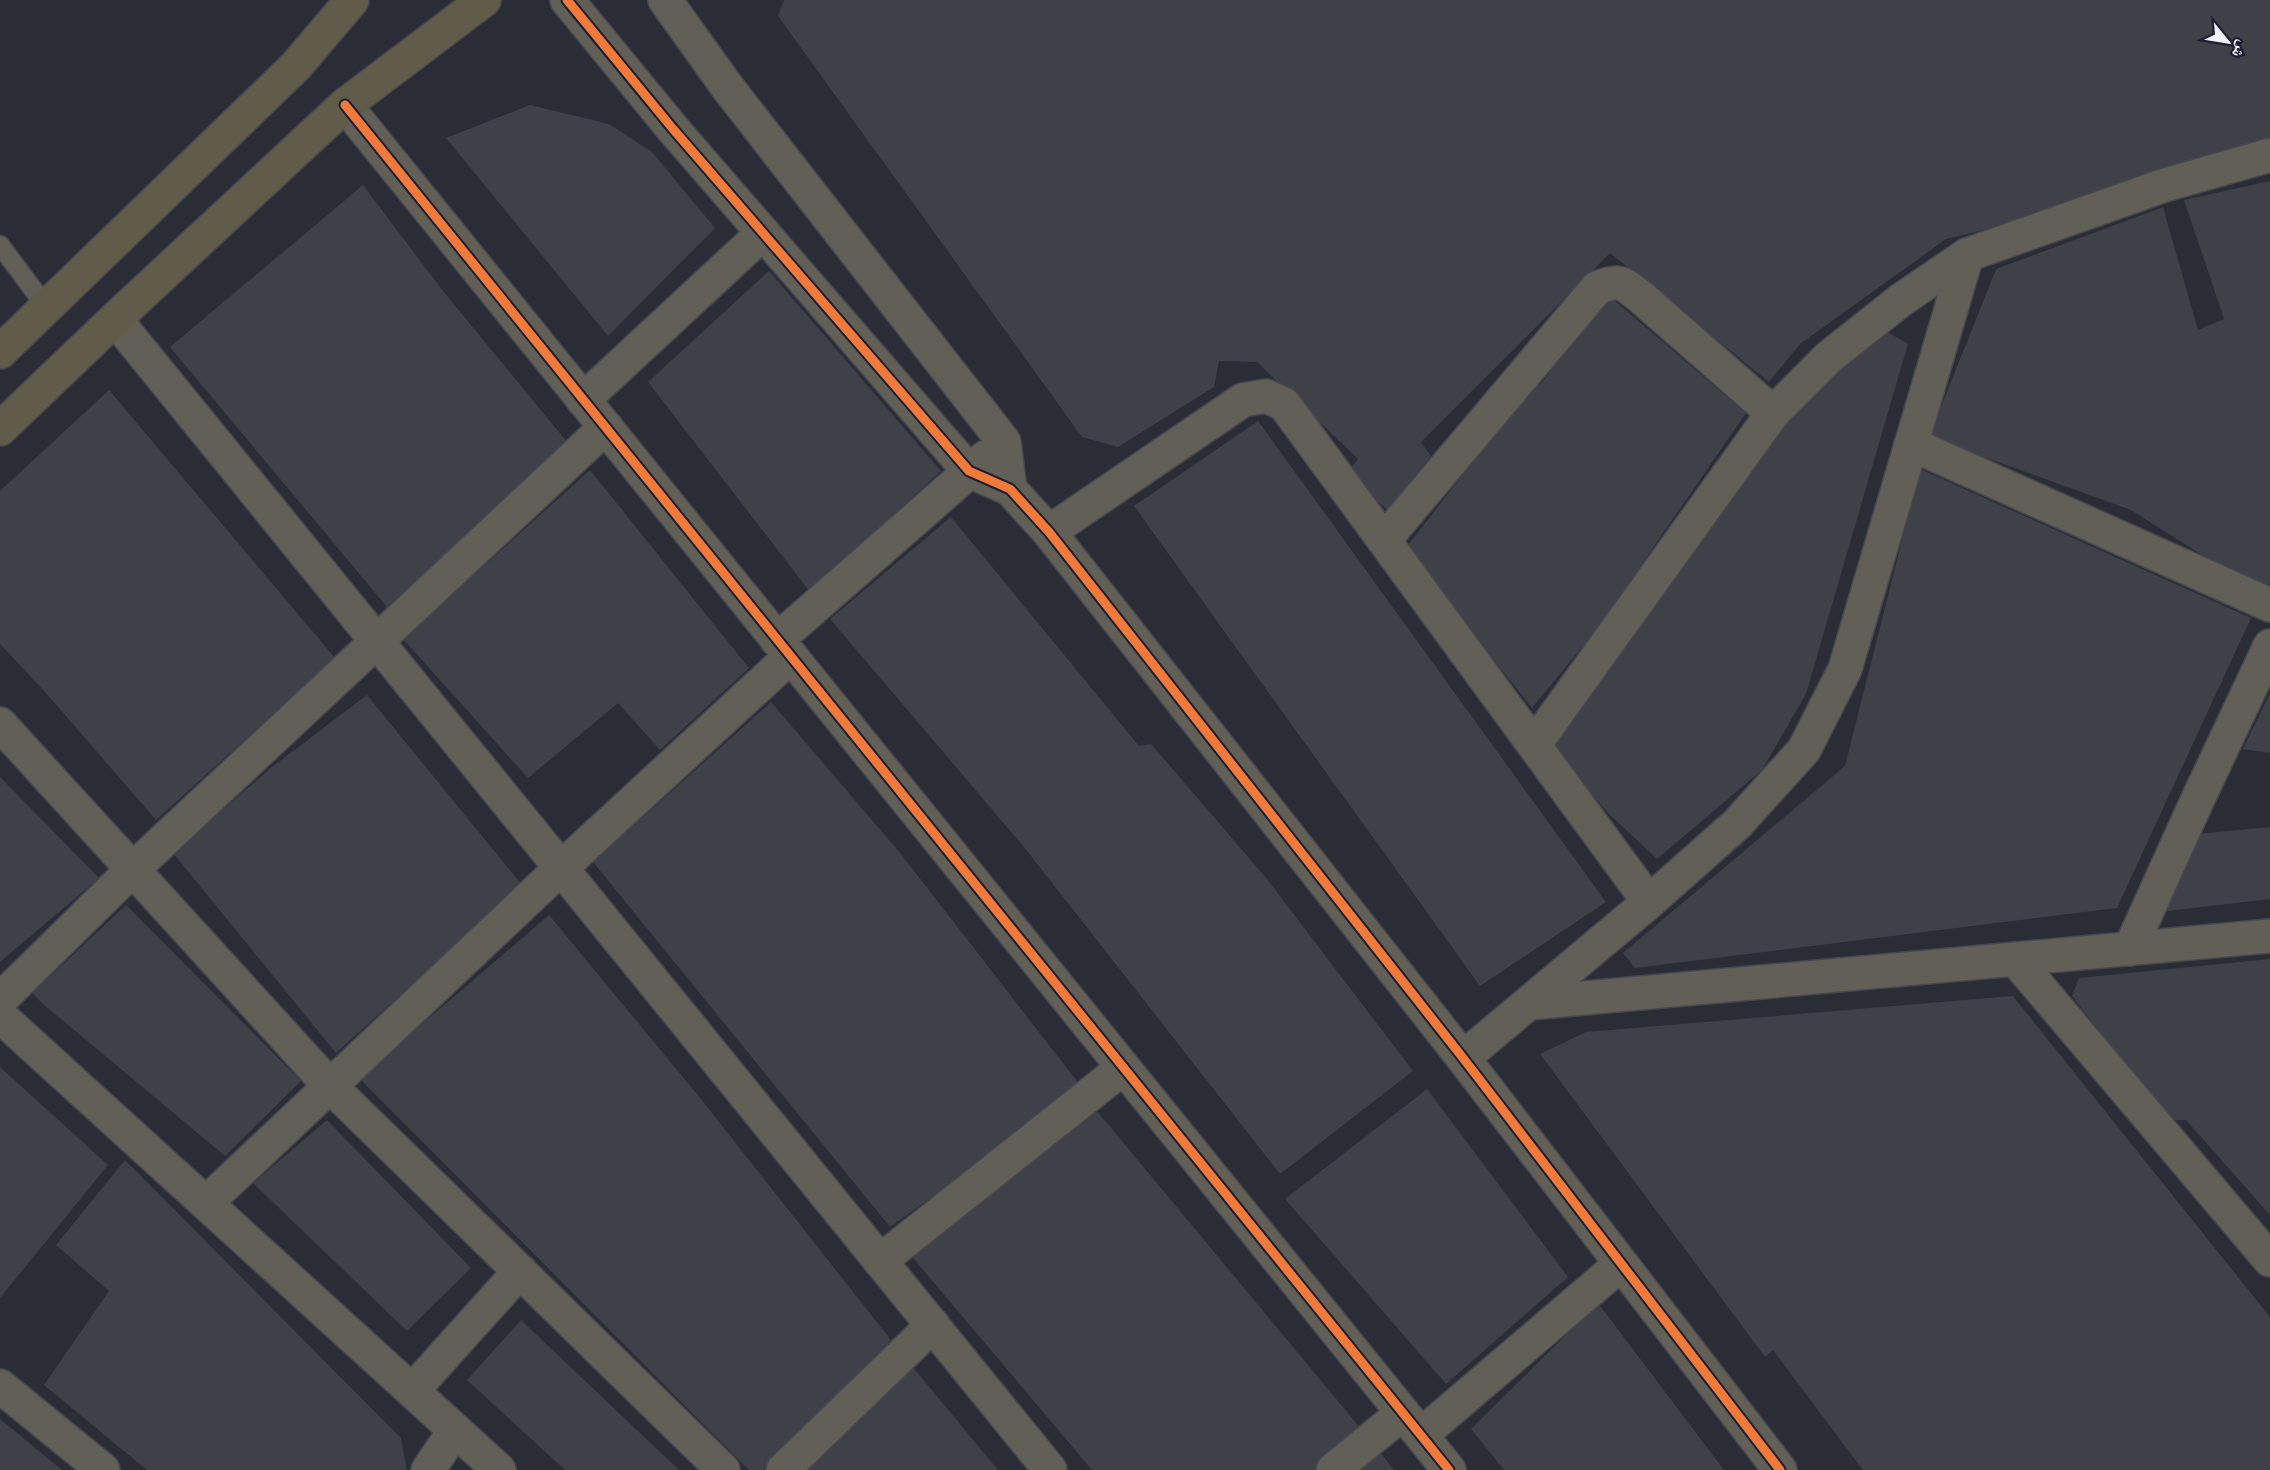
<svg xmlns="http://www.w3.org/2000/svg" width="2270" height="1470" viewBox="0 0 2270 1470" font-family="Figtree,'Noto Naskh Arabic',sans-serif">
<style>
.building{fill:#3f4149}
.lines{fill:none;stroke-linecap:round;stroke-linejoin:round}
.service-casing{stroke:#464851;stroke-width:21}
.minor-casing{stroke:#464851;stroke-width:36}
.primary-casing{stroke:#464851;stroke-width:36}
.service{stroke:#625f56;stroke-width:18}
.minor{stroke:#625f56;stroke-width:33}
.primary{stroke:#615c4a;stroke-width:33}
.cycleway-casing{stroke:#1c1f31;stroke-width:13}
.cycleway{stroke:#f17a3a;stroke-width:9}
</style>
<rect width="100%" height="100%" fill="#2a2c36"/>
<g class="building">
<path d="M784,0H2270V139L2055,213L1946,239L1800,344L1769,382L1610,253L1421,442L1431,456L1388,510L1346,475L1358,459L1257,362L1219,361L1214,387L1118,447L1082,437L778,16Z"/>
<path d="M530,105L609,124L652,152L715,228L608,336L446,138Z"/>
<path d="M2270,181V583L2259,591L2131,510L1929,437L1996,269L2163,207L2198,330L2224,319L2184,200Z"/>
<path d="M363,185L443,291L568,443L387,607L170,347Z"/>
<path d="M769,271L941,471L810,592L648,382Z"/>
<path d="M1608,295L1746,413L1597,629L1532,708L1405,549L1536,381L1540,385Z"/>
<path d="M1883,329L1908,344L1806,694L1762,770L1657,859L1608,813L1549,744L1790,414Z"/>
<path d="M109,390L335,658L156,820L46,693L0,644V491Z"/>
<path d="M1258,421L1606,902L1480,986L1134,506Z"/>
<path d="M1920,469L2251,618L2117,908L1635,968L1623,953L1845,766Z"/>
<path d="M590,470L749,668L660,750L618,703L528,778L403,639Z"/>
<path d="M951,517L1139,746L1151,744L1267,879L1413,1071L1280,1174L1024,847L830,619Z"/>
<path d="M2270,693V753L2243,749Z"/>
<path d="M367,695L522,885L336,1053L173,853L272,767Z"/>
<path d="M771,702L901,854L1083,1089L890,1227L593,862Z"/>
<path d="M0,777L99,878L0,962Z"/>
<path d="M2270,827V899L2159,912L2187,835Z"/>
<path d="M126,905L301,1081L225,1156L43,1004L32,993Z"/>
<path d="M549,915L701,1099L891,1340L763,1470H749L359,1078Z"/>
<path d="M2270,959V1215L2186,1120H2169L2072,996L2079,978Z"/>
<path d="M2013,996L2270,1317V1470H1863L1773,1350L1765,1357L1540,1054L1586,1032Z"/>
<path d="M0,1067L108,1165L0,1298Z"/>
<path d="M1427,1089L1568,1277L1446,1384L1285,1199Z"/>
<path d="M1097,1111L1362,1430L1314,1470H1092L908,1252L994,1186Z"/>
<path d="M327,1120L471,1268L407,1331L253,1183Z"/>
<path d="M125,1160L401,1438L407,1470H147L44,1385L109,1291L56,1245Z"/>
<path d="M1598,1303L1724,1470H1504L1471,1429Z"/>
<path d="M521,1320L679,1470H565L467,1380Z"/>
<path d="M911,1365L998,1470H797Z"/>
<path d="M0,1419L62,1470H0Z"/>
<path d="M1380,1452L1394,1470H1359Z"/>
</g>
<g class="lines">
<defs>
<path id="service" d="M0,245L47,308"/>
<g id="minor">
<path d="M567,0L673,129L969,471L1010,489L1049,532L1463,1058L1780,1470"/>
<path d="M665,0L728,88L1004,442L1010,489"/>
<path d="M345,105L1449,1470"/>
<path d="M115,319L1050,1470"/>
<path d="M583,400L763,233"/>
<path d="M1911,444L2270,605"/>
<path d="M1049,532L1243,400L1266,396L1284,404L1649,902"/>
<path d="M1385,539L1597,288C1620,278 1623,283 1642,298L1773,413"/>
<path d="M777,640L986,457"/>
<path d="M0,724L330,1086L723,1470"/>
<path d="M1534,745L1773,413L1829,357L1901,300L1967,255L2165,185L2270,155"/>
<path d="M2130,949L2197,801L2270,646"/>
<path d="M2016,960L2270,1260"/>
<path d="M0,1000L132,870L606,427"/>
<path d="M1530,1003L2270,936"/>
<path d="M0,1016L499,1470"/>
<path d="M1463,1058L1649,902L1737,824L1804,750L1845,669L1967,255"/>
<path d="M206,1203L561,868L791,656"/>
<path d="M880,1261L1123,1068"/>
<path d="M0,1386L103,1470"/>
<path d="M412,1391L520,1271"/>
<path d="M1421,1435L1621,1264"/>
<path d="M428,1470L455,1430"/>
<path d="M783,1470L933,1325"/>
<path d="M1333,1470L1403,1413"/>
</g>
<g id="primary">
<path d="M0,352L296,66L352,0"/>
<path d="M0,429L115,319L345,105L484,0"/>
</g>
</defs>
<use href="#service" class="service-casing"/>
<use href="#minor" class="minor-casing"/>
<use href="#primary" class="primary-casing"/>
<use href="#service" class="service"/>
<use href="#minor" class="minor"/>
<use href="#primary" class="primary"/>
<defs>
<g id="cycleway">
<path d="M567,0L673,129L969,471L1010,489L1049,532L1463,1058L1780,1470"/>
<path d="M345,105L1449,1470"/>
</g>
</defs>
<use href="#cycleway" class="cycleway-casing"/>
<use href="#cycleway" class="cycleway"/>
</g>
<g transform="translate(2228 42) rotate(120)" stroke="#1c1f31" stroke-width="4.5" paint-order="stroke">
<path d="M0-4.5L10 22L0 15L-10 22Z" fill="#eef1fd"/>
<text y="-9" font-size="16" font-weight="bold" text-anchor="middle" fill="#eef1fd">ش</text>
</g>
</svg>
